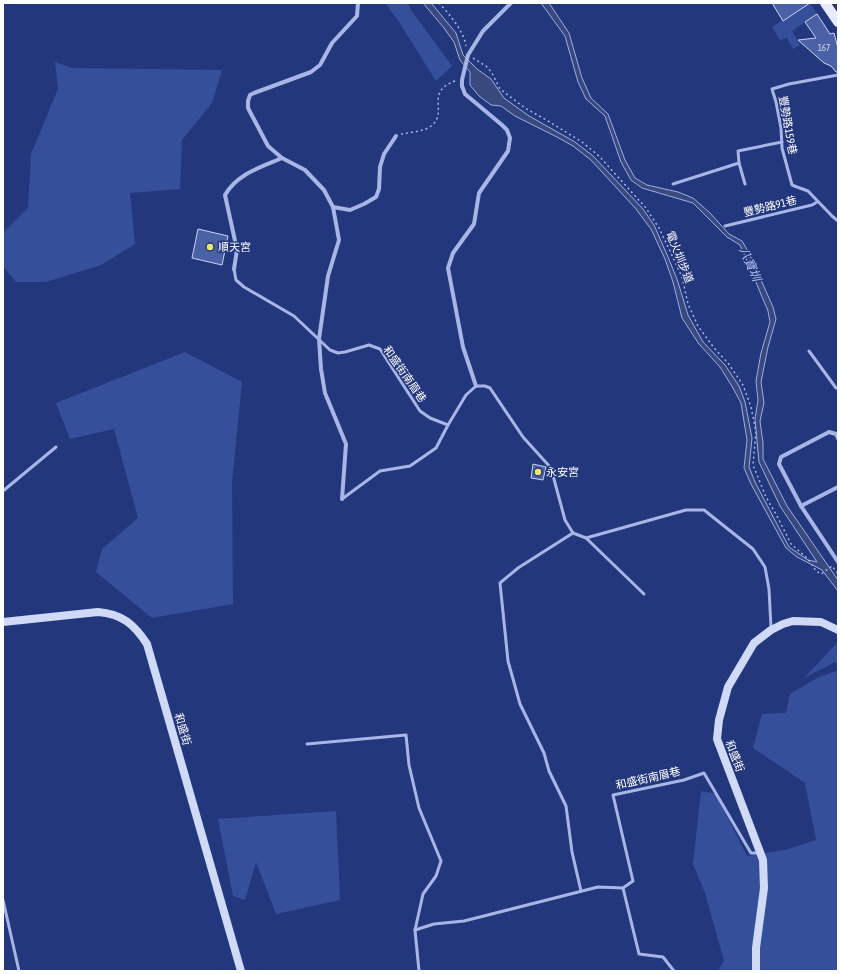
<svg xmlns="http://www.w3.org/2000/svg" width="841" height="974" viewBox="0 0 841 974" font-family="'Asap Condensed','Noto Sans TC',sans-serif">
<style>
.green{fill:#364f9a}
.water{fill:#3a497d;stroke:#9baee7}
.building{fill:#4b61a6;stroke:#cad4f5}
.lines{fill:none;stroke-linecap:round;stroke-linejoin:round}
.path{stroke:#a7b6e6;stroke-width:1.5;stroke-dasharray:2 3;stroke-linecap:butt}
.service{stroke:#a7b6e6;stroke-width:3}
.minor{stroke:#a7b6e6;stroke-width:4}
.secondary{stroke:#d0d9f5;stroke-width:8}
.primary{stroke:#e8ebfd;stroke-width:10}
.poi-dot{fill:#f1e66a;stroke:#23377d;stroke-width:1.5}
.labels{text-anchor:middle;dominant-baseline:central;stroke-width:3;stroke-linejoin:round;paint-order:stroke}
.number-label{font-size:9px;fill:#d2d8e9}
.street-label{font-size:11px;fill:#fff;stroke:#23377d}
.poi-label{font-size:11px;fill:#fff;stroke:#23377d;text-anchor:start}
.water-label{font-size:12px;font-style:italic;fill:#b2c1ed;stroke:#23377d}
</style>
<rect width="100%" height="100%" fill="#23377d"/>
<g class="green">
<path d="M385,3H408L411,10L452,66L436,81L399,22Z"/>
<path d="M810,3L817,14L792,31L800,45L793,49L787,38L780,40L772,27Z"/>
<path d="M55,62L72,68L222,70L212,103L182,140L180,189L130,193L135,244L101,265L46,282H16L3,266V233L28,208L31,154L58,89Z"/>
<path d="M185,352L242,382L232,482L233,604L152,618L96,572L102,549L138,518L114,429L70,439L56,403Z"/>
<path d="M838,642V665L835,662L804,678Z"/>
<path d="M838,670V971H718L724,961L705,893L693,864L701,791L716,794L747,856L785,850L816,840L805,783L753,748L762,714L786,713L790,694L817,678Z"/>
<path d="M336,811L340,900L276,914L256,862L245,900L233,896L218,819Z"/>
</g>
<path class="water" d="M423,3H431L456,33L463,55L477,69L491,79L504,98L529,116L575,142L593,156L643,209L654,225L668,257L677,279L688,315L703,342L725,365L739,386L745,402L752,438L749,467L755,482L789,547L808,560L817,562L780,506L759,462L755,419L758,400L756,381L761,353L770,322L768,311L745,256L740,245L727,237L693,203L642,188L631,180L621,162L605,116L586,99L578,82L565,36L541,3H549L569,33L582,78L591,98L608,114L625,160L635,178L647,185L678,192L693,198L710,213L729,234L742,241L749,253L773,307L776,319L768,347L761,382L764,403L760,421L763,443V459L787,506L838,580V591L822,570L797,557L786,548L751,484L744,468L747,440L741,403L733,388L720,367L699,344L682,318L673,282L665,259L651,229L636,209L591,160L573,146L557,137L515,116L501,106L491,105L479,96L470,85V72L460,60L454,42L444,28Z"/>
<g class="building">
<path d="M772,3H810L783,21Z"/>
<path d="M817,14L830,34L834,33L838,48V72H836L831,66L824,63L798,40L816,38L805,22Z"/>
<path d="M198,229L228,236L222,265L192,258Z"/>
<path d="M533,464L546,467L543,480L531,478Z"/>
</g>
<g class="lines">
<g class="path">
<path d="M439,3C449,14 464,31 466,46"/>
<path d="M473,58L486,66L492,73L500,89L513,99L525,108L548,121L582,142L599,156L646,208L659,228L670,251L682,277L688,304L698,326L714,348L728,363L743,385L751,407L756,432L753,465L766,497L777,516L791,544L808,559L816,571L821,574L832,566L838,574"/>
<path d="M401,134C411,132 423,132 431,126C449,113 424,92 455,81"/>
</g>
<g class="service">
<path d="M838,75L789,84L772,89L776,102L781,128L782,148L792,185L797,187L808,191L832,216L838,221"/>
<path d="M673,184L739,163"/>
<path d="M745,184L739,163L738,151L782,142"/>
<path d="M725,226L812,205L817,202"/>
<path d="M234,269L236,280L244,287L294,316L330,350L338,353L345,352L369,345L380,349L420,411L430,418L448,425L466,395L476,386H485L490,388L523,437L551,468L565,520L573,533L586,538L686,510H704L753,549L765,567L769,589L771,628"/>
<path d="M809,351L836,388H838"/>
<path d="M3,491L56,447"/>
<path d="M342,499L380,471L410,466L436,448L448,425"/>
<path d="M573,533L518,568L500,583L508,661L520,704L544,753L549,771L566,806L572,852L581,891"/>
<path d="M586,538L644,594"/>
<path d="M307,744L406,735L409,765L419,808L441,861L436,876L423,894L415,930"/>
<path d="M623,888L639,954L663,957L674,971"/>
<path d="M3,900L19,971"/>
<path d="M419,971L415,930L434,924L464,921L598,887L623,888L633,881L613,795L684,780L704,773L745,843L751,853H758"/>
</g>
<g class="minor">
<path d="M333,207L350,210L364,204L376,197L379,189L380,167L384,154L396,136"/>
<path d="M234,269L237,250L225,195C237,174 261,167 282,158"/>
<path d="M476,386L463,347L448,268L453,253L474,224L479,193L508,151L510,138L507,130L502,125L465,94L462,86V80L468,55L483,31L511,3"/>
<path d="M838,438L836,434L829,432L781,457L779,464L801,506L838,562"/>
<path d="M342,499L346,444L325,393L321,369L319,339L328,276L339,240L333,207L324,190L305,170L282,158L268,146L248,108V101L250,95L254,93L311,72L320,65L332,43L357,16L358,3"/>
<path d="M801,506L838,487"/>
</g>
<g class="secondary">
<path d="M3,622L98,612C122,614 134,624 147,644L241,971"/>
<path d="M756,971V948L764,888L763,860L717,739L719,720L728,687L754,643L771,630L783,624L793,621L821,622L838,630"/>
</g>
<path class="primary" d="M825,3L838,22"/>
</g>
<g class="poi-dot">
<circle cx="210" cy="247" r="4"/>
<circle cx="538" cy="472" r="4"/>
</g>
<g class="labels">
<g class="number-label">
<text x="824" y="48">167</text>
</g>
<g class="street-label">
<text transform="translate(788 125) rotate(80)">豐勢路159巷</text>
<text transform="translate(770 206) rotate(-14)">豐勢路91巷</text>
<text transform="translate(680 257) rotate(68)">電火圳步道</text>
<text transform="translate(405 374) rotate(55)">和盛街南眉巷</text>
<text transform="translate(183 729) rotate(74)">和盛街</text>
<text transform="translate(735 756) rotate(69)">和盛街</text>
<text transform="translate(648 778) rotate(-13)">和盛街南眉巷</text>
</g>
<g class="poi-label">
<text x="218" y="247">順天宮</text>
<text x="546" y="472">永安宮</text>
</g>
<g class="water-label">
<text transform="translate(750 264) rotate(66)">八寶圳</text>
</g>
</g>
<rect width="841" height="974" fill="none" stroke="#ffffff" stroke-width="8"/>
</svg>
